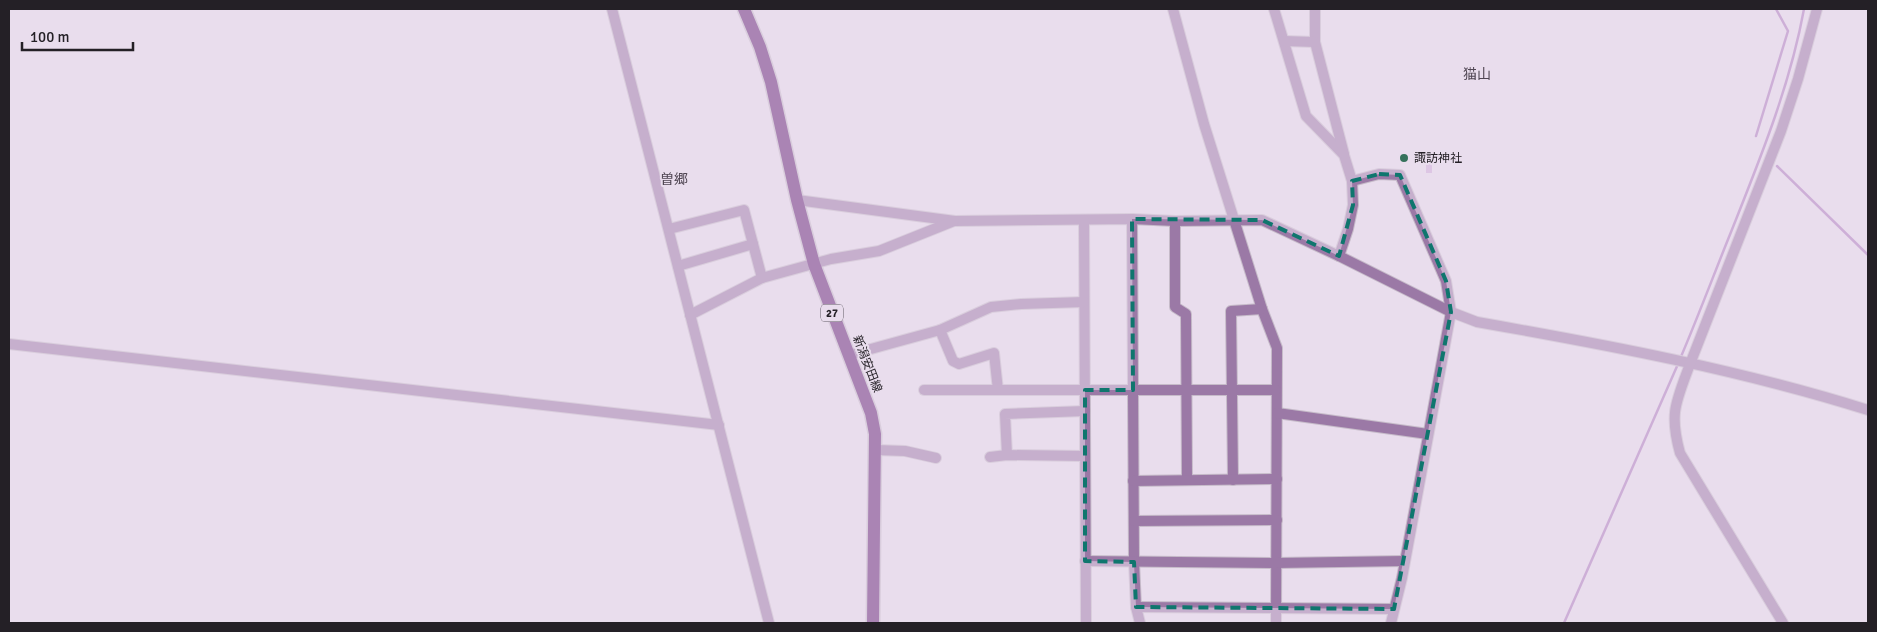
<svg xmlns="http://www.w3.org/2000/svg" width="1877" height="632" viewBox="0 0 1877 632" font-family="Signika,'Noto Sans JP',sans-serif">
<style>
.green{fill:#ceabda}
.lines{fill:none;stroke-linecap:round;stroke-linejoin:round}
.stream{stroke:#ac79bd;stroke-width:2.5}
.minor-casing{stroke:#c6bbc9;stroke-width:12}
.major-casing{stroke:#c6bbc9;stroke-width:15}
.minor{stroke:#9b79a6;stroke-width:10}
.major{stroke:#5d1a70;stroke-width:12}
.marked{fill:none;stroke:#0f766e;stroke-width:4;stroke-dasharray:10 6;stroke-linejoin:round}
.poi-dot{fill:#35715b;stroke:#e9dded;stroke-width:2}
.labels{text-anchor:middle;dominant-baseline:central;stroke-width:4;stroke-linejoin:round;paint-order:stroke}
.shield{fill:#e9dded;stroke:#5f5962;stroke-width:1}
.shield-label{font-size:11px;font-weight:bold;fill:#242026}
.poi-label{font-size:12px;fill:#242026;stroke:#e9dded;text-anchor:start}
.street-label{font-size:12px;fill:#242026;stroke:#e9dded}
.neighbourhood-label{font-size:14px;fill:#504653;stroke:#e9dded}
</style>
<rect width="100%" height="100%" fill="#e9dded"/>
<rect class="green" x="1426" y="156" width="6" height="17"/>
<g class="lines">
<g class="stream">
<path d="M1756,136L1788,31L1776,9"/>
<path d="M1777,166L1868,255"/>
<path d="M1680,359C1698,317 1714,274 1731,232C1760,159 1790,86 1804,9"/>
<path d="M1564,623L1678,364"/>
</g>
<defs>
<g id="minor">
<path d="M612,9L769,623"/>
<path d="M1173,9L1204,124L1262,309L1277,348L1276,623"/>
<path d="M1274,9L1306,116L1344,155L1352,181L1353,205L1348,229L1339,256"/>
<path d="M1315,9V42L1344,154"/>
<path d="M1284,41L1315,42"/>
<path d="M1352,181L1379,174L1400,175L1446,281L1451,312L1402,578L1391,623"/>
<path d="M797,200L955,221L1132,219L1175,221L1262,220L1339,256L1451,312L1477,322C1608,345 1741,370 1868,410"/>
<path d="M1132,219L1134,562L1136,607L1140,623"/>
<path d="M1084,220L1086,623"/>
<path d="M1175,221V307L1186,314L1187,480"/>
<path d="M669,229L744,210L762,278"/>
<path d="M678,266L753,244"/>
<path d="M690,315L762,278L831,259L879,251L954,221"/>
<path d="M940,330L953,361L959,364L994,353L998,390"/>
<path d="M9,344L719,425"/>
<path d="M849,355L940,330L991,307L1021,304L1084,302"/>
<path d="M924,390H1276"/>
<path d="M1277,413L1428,434"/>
<path d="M876,450L905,451L936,458"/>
<path d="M1007,455L1005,414L1085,411"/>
<path d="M990,457L1007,455L1085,456"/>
<path d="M1233,480L1231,311L1262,309"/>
<path d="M1133,481L1277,479"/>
<path d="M1134,521L1277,520"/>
<path d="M1085,561L1276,563L1404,561"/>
<path d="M1136,607L1394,609"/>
<path d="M1783,623L1680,453C1669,413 1676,402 1690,364L1781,131L1798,79L1817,9"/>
</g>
<path id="major" d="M744,9L760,47L771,82L797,200L814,264L871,413L875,434L873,623"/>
</defs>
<use href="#minor" class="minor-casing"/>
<use href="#major" class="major-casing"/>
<use href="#minor" class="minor"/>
<use href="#major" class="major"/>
</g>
<path d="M0 0H1877V632H0ZM1379,174L1400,175L1446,281L1451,312L1394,609L1136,607L1134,562L1085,561V390H1133L1132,219L1262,220L1339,256L1353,205L1352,181Z" fill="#e9dded" fill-opacity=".55" fill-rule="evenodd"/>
<path class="marked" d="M1379,174L1400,175L1446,281L1451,312L1394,609L1136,607L1134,562L1085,561V390H1133L1132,219L1262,220L1339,256L1353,205L1352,181Z"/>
<circle class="poi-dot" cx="1404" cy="158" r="5"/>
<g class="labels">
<rect class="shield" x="821" y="304.5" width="22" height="17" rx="4"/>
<g class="shield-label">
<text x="832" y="313">27</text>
</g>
<g class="poi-label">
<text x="1414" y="158">諏訪神社</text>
</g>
<g class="street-label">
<text transform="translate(867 364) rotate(69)">新潟安田線</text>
</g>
<g class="neighbourhood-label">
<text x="1477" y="74">猫山</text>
<text x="674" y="179">曽郷</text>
</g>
</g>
<rect width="1877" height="632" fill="none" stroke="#242026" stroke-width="20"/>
<path d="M22 42v8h111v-8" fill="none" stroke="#242026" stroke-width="2.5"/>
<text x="30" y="42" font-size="15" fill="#242026" stroke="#e9dded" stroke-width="4" paint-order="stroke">100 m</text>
</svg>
